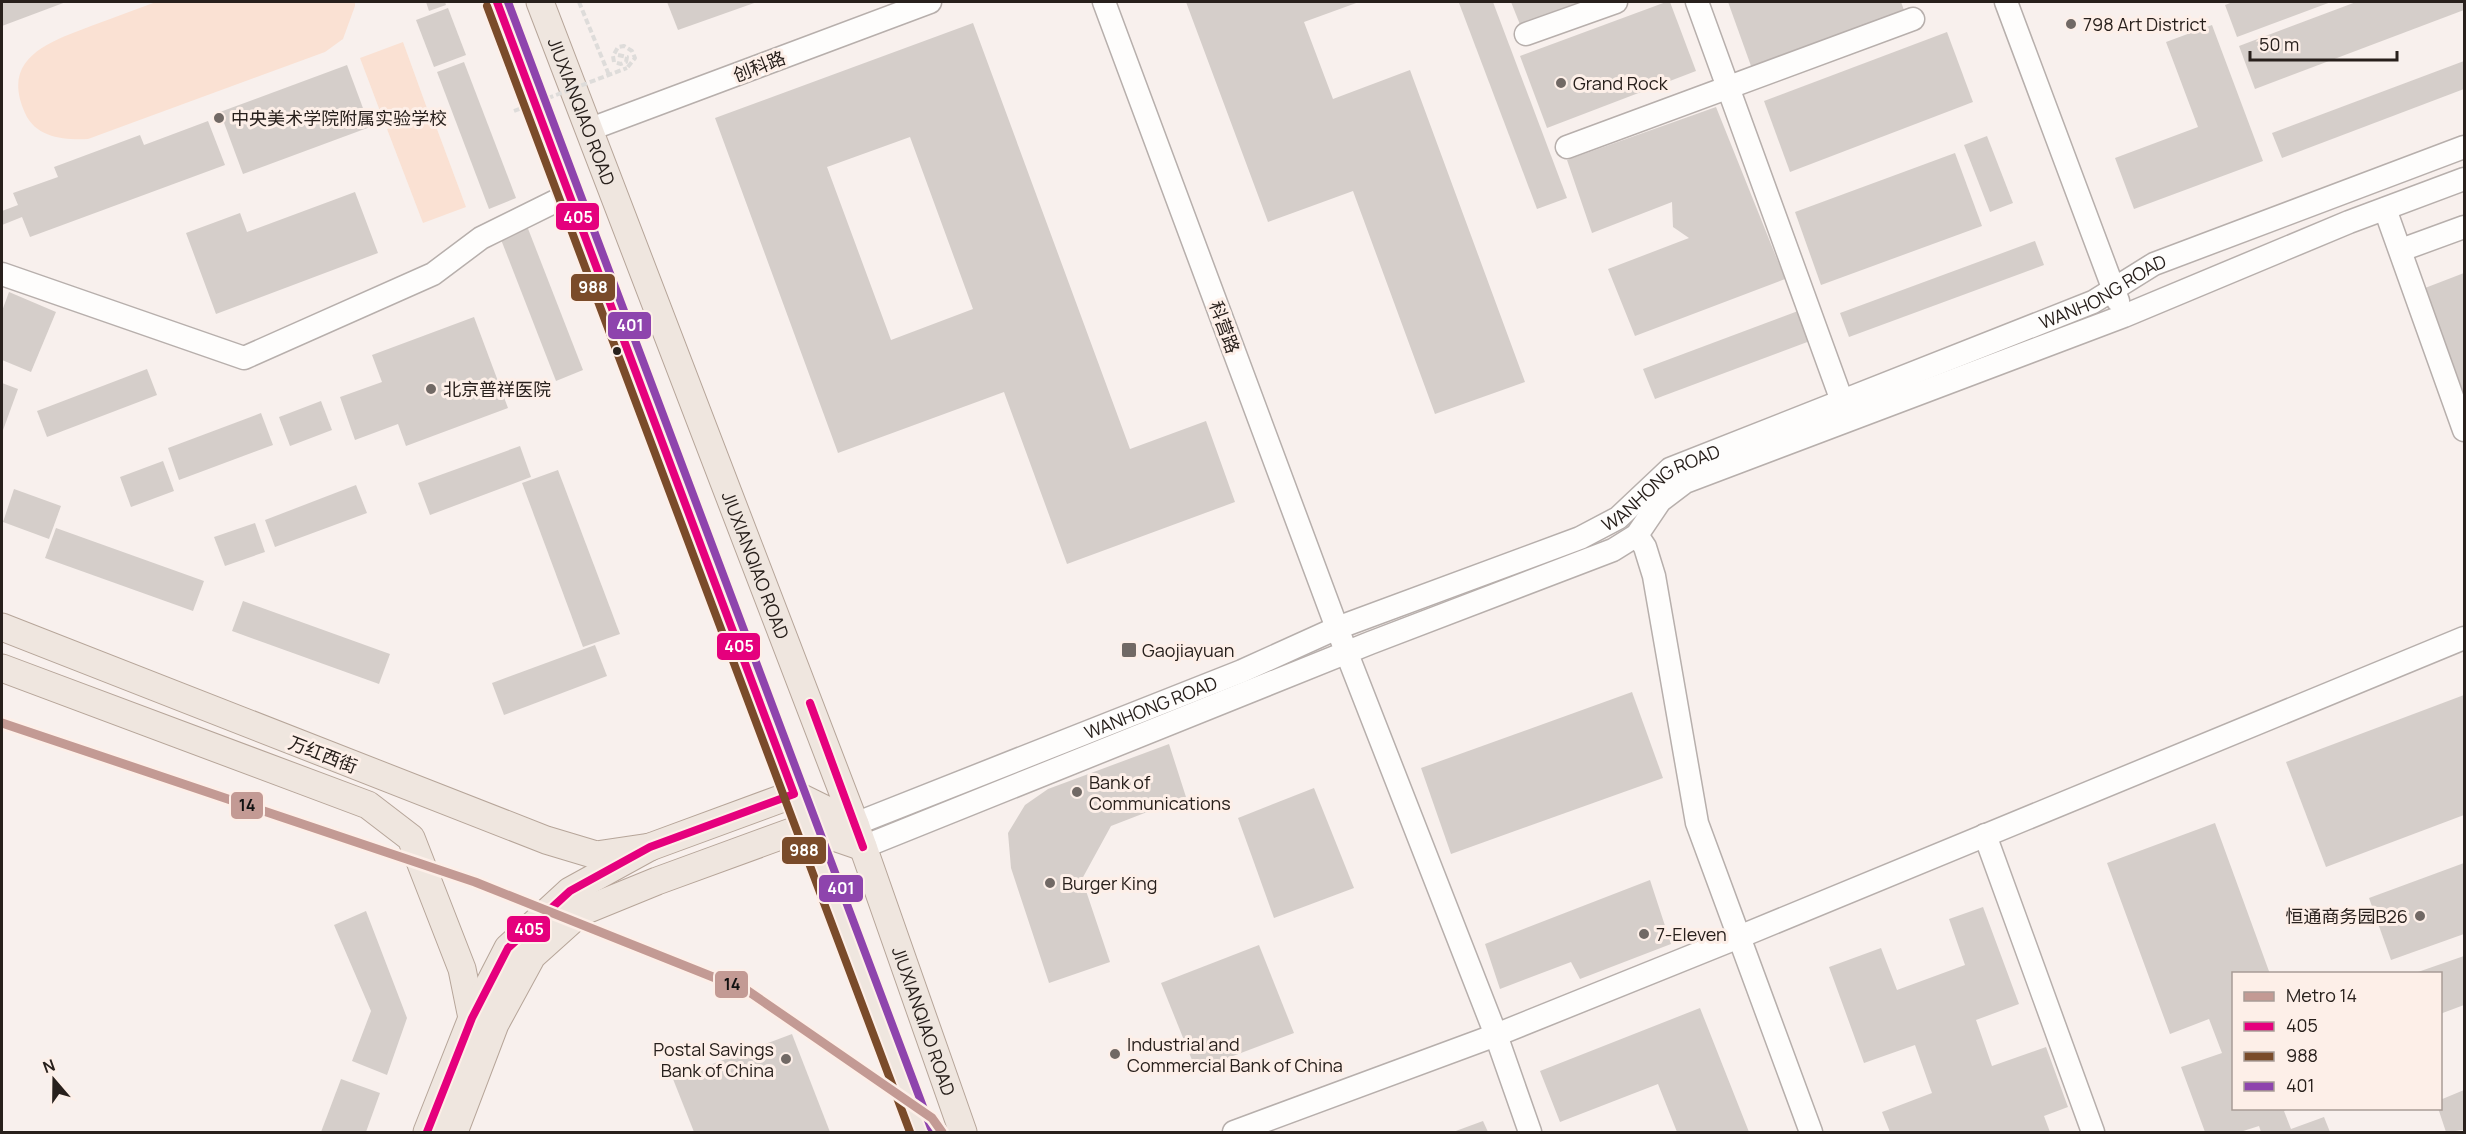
<svg xmlns="http://www.w3.org/2000/svg" width="2466" height="1134" viewBox="0 0 2466 1134" font-family="Manrope,'Noto Sans SC',sans-serif">
<style>
.green{fill:#fae1d3}
.building{fill:#d5ceca;fill-rule:evenodd}
.lines{fill:none;stroke-linecap:round;stroke-linejoin:round}
.minor-casing{stroke:#b7afac;stroke-width:25}
.major-casing{stroke:#b6a599;stroke-width:29}
.path{stroke:#dedcda;stroke-width:4;stroke-dasharray:6 3;stroke-linecap:butt}
.minor{stroke:#fefdfc;stroke-width:22}
.major{stroke:#efe6df;stroke-width:27}
.path-bridge{stroke:#dedcda;stroke-width:4;stroke-dasharray:6 3;stroke-linecap:butt}
.bus-1-casing{stroke:#fdefe8;stroke-width:12}
.bus-2-casing{stroke:#fdefe8;stroke-width:12}
.bus-3-casing{stroke:#fdefe8;stroke-width:12}
.bus-1{stroke:#e5007d;stroke-width:8}
.bus-2{stroke:#7a4b2a;stroke-width:8}
.bus-3{stroke:#8e44ad;stroke-width:8}
.metro-1-casing{stroke:#fdefe8;stroke-width:14}
.metro-1{stroke:#c39a94;stroke-width:9}
.poi-dot{fill:#716965;stroke:#fdefe8;stroke-width:2}
.bus-dot{fill:#28201c;stroke:#fdefe8;stroke-width:2}
.labels{text-anchor:middle;dominant-baseline:central;stroke-width:6;stroke-linejoin:round;paint-order:stroke}
.poi-label{font-size:18px;fill:#28201c;stroke:#fdefe8;text-anchor:start}
.street-label{font-size:18px;fill:#28201c;stroke:#fdefe8}
.line-badge{stroke:#fdefe8;stroke-width:2}
.badge-label{font-size:16px;text-anchor:middle;font-weight:bold;fill:#fff}
.pale-badge-label{font-size:16px;text-anchor:middle;font-weight:bold;fill:#111}
</style>
<rect width="100%" height="100%" fill="#f8f0ed"/>
<g class="green">
<path d="M156,2H355V6L343,39L325,52L88,139C64,140 36,138 25,113C0,58 49,42 91,26C113,18 134,10 156,2Z"/>
<path d="M403,42L428,111L386,127L360,58Z"/>
<path d="M431,113L466,207L423,223L387,129Z"/>
</g>
<g class="building">
<path d="M2,2H66L2,26Z"/>
<path d="M426,2H445L446,5L429,11Z"/>
<path d="M667,2H757L678,30Z"/>
<path d="M1186,2H1359L1304,22L1333,99L1410,70L1525,382L1435,414L1353,191L1268,222Z"/>
<path d="M1463,2H1493L1567,198L1537,209L1459,3Z"/>
<path d="M1511,2H1588L1521,27Z"/>
<path d="M1666,2H1670L1696,71L1547,128L1520,56Z"/>
<path d="M1728,2H1901L1904,10L1751,66Z"/>
<path d="M2233,2H2331L2237,37L2225,5Z"/>
<path d="M2356,2H2464V10L2255,89L2239,46Z"/>
<path d="M448,8L466,55L434,67L416,20Z"/>
<path d="M973,23L1130,449L1206,421L1235,502L1067,564L1004,392L838,453L715,118ZM910,137L973,309L891,340L827,167Z"/>
<path d="M2212,25L2263,161L2134,209L2115,158L2198,127L2166,42Z"/>
<path d="M1947,32L1973,102L1790,172L1764,101Z"/>
<path d="M2464,61V89L2282,158L2272,133Z"/>
<path d="M464,62L516,198L489,209L437,72Z"/>
<path d="M347,65L370,127L243,174L220,112Z"/>
<path d="M1716,107L1785,279L1635,336L1608,269L1689,238L1673,227L1672,202L1592,233L1567,160Z"/>
<path d="M208,121L225,165L30,237L22,217L2,225V211L18,205L13,193L58,177L54,167L140,135L144,145Z"/>
<path d="M1987,136L2013,203L1990,212L1964,145Z"/>
<path d="M1955,153L1982,226L1821,285L1795,212Z"/>
<path d="M355,192L378,253L216,314L186,233L240,213L247,232Z"/>
<path d="M527,226L583,370L556,381L500,237Z"/>
<path d="M2035,241L2044,265L1849,337L1840,313Z"/>
<path d="M2464,273V394L2425,288Z"/>
<path d="M9,292L56,312L31,372L2,360V311Z"/>
<path d="M1798,311L1810,341L1655,399L1643,369Z"/>
<path d="M474,317L508,408L406,446L398,424L355,440L340,397L382,382L372,355Z"/>
<path d="M147,369L157,395L47,437L37,411Z"/>
<path d="M2,383L18,389L2,433Z"/>
<path d="M321,401L332,430L290,446L279,417Z"/>
<path d="M261,413L273,445L179,480L168,448Z"/>
<path d="M520,446L531,477L430,515L418,483Z"/>
<path d="M163,461L174,491L131,507L120,477Z"/>
<path d="M558,470L620,634L583,647L522,483Z"/>
<path d="M356,485L367,513L275,547L265,520Z"/>
<path d="M14,489L61,506L49,539L3,522Z"/>
<path d="M255,523L265,552L225,566L214,537Z"/>
<path d="M56,528L204,581L193,611L45,558Z"/>
<path d="M243,601L390,654L379,684L232,631Z"/>
<path d="M595,645L607,676L504,715L492,683Z"/>
<path d="M1632,692L1663,778L1451,854L1421,768Z"/>
<path d="M2464,695V815L2326,867L2286,762Z"/>
<path d="M1169,744L1186,797L1111,826L1082,879L1110,962L1049,983L1011,868L1008,833L1025,805L1048,789Z"/>
<path d="M1314,788L1354,888L1274,918L1238,818Z"/>
<path d="M2215,823L2270,974H2234V1108H2290L2284,1111L2291,1129L2324,1117L2330,1132H2261L2259,1126L2240,1132H2205L2181,1067L2222,1053L2209,1019L2170,1034L2107,863Z"/>
<path d="M2464,863V934L2391,960L2369,898Z"/>
<path d="M1650,880L1671,944L1580,979L1571,962L1500,989L1485,944Z"/>
<path d="M1983,907L2019,1004L1976,1020L1992,1066L2046,1047L2068,1107L2044,1116L2050,1132H1890L1882,1112L1932,1093L1915,1045L1864,1063L1829,967L1881,948L1897,990L1965,965L1949,919Z"/>
<path d="M366,911L407,1018L387,1075L352,1061L371,1011L334,925Z"/>
<path d="M1259,945L1294,1033L1196,1070L1161,983Z"/>
<path d="M2464,956V1005L2440,1014V974L2415,973Z"/>
<path d="M1700,1008L1749,1132H1677L1658,1084L1560,1122L1540,1071Z"/>
<path d="M792,1034L830,1132H694L673,1079Z"/>
<path d="M341,1079L380,1093L366,1132H321Z"/>
<path d="M2464,1090V1130L2446,1132L2438,1108H2440V1100Z"/>
<path d="M1483,1121L1488,1132H1453Z"/>
</g>
<g class="lines">
<defs>
<g id="minor">
<path d="M1104,2L1337,628L1496,1035L1530,1132"/>
<path d="M1697,2L1842,401"/>
<path d="M2006,2L2118,301"/>
<path d="M1526,34L1616,2"/>
<path d="M588,130L930,2"/>
<path d="M1567,147L1913,19"/>
<path d="M2385,209L2464,430"/>
<path d="M2401,250L2464,227"/>
<path d="M2,274L244,358L433,274L481,238L570,194"/>
<path d="M1637,535L1645,547L1654,576L1697,823L1811,1132"/>
<path id="s1" d="M855,824L1242,671L1337,628L1580,538L1618,518L1670,469L2093,302L2154,264L2464,147"/>
<path d="M1985,835L2093,1132"/>
<path d="M863,847L1370,643L1613,550L1637,535L1660,501L1685,482L2124,316L2349,222L2464,179"/>
<path d="M1234,1132L1496,1035L1739,937L2464,638"/>
</g>
<g id="major">
<path d="M497,2L712,571L805,827L921,1132"/>
<path id="s2" d="M540,2L855,824L963,1132"/>
<path d="M2,627L546,840L596,855L650,847"/>
<path d="M2,668L368,805L411,838L462,969L472,1018"/>
<path d="M427,1132L472,1018L508,948L570,891L650,847L794,794L855,824"/>
<path d="M454,1132L495,1024L532,956L581,912L657,881L805,827L863,847"/>
</g>
</defs>
<use href="#minor" class="minor-casing"/>
<use href="#major" class="major-casing"/>
<g class="path">
<path d="M579,2L609,75"/>
<path d="M618,55L627,57L626,62L621,64L614,62L613,56L618,47L624,46L632,51L635,58L627,68"/>
</g>
<use href="#minor" class="minor"/>
<use href="#major" class="major"/>
<path class="path-bridge" d="M514,111L627,68"/>
<defs>
<g id="bus-1">
<path d="M810,703L863,847"/>
<path d="M427,1132L472,1018L508,948L570,891L650,847L794,794L497,2"/>
</g>
<path id="bus-2" d="M487,6L910,1132"/>
<path id="bus-3" d="M508,2L931,1128"/>
</defs>
<use href="#bus-1" class="bus-1-casing"/>
<use href="#bus-2" class="bus-2-casing"/>
<use href="#bus-3" class="bus-3-casing"/>
<use href="#bus-1" class="bus-1"/>
<use href="#bus-2" class="bus-2"/>
<use href="#bus-3" class="bus-3"/>
<defs>
<path id="metro-1" d="M2,723L475,882L748,991L932,1118L942,1132"/>
</defs>
<use href="#metro-1" class="metro-1-casing"/>
<use href="#metro-1" class="metro-1"/>
</g>
<g class="poi-dot">
<circle cx="2071" cy="24" r="6"/>
<circle cx="1561" cy="83" r="6"/>
<circle cx="219" cy="118" r="6"/>
<circle cx="431" cy="389" r="6"/>
<rect x="1121" y="642" width="16" height="16" rx="3"/>
<circle cx="1077" cy="792" r="6"/>
<circle cx="1050" cy="883" r="6"/>
<circle cx="2420" cy="916" r="6"/>
<circle cx="1644" cy="934" r="6"/>
<circle cx="1115" cy="1054" r="6"/>
<circle cx="786" cy="1059" r="6"/>
</g>
<circle class="bus-dot" cx="617" cy="351" r="5"/>
<g class="labels">
<g class="poi-label">
<text x="2083" y="24">798 Art District</text>
<text x="1573" y="83">Grand Rock</text>
<text x="231" y="118">中央美术学院附属实验学校</text>
<text x="443" y="389">北京普祥医院</text>
<text x="1142" y="650">Gaojiayuan</text>
<text x="1089" y="782">Bank of<tspan x="1089" dy="21">Communications</tspan></text>
<text x="1062" y="883">Burger King</text>
<text x="2408" y="916" text-anchor="end">恒通商务园B26</text>
<text x="1656" y="934">7-Eleven</text>
<text x="1127" y="1044">Industrial and<tspan x="1127" dy="21">Commercial Bank of China</tspan></text>
<text x="774" y="1049" text-anchor="end">Postal Savings<tspan x="774" dy="21">Bank of China</tspan></text>
</g>
<g class="street-label">
<text transform="translate(759 66) rotate(-21)">创科路</text>
<text stroke="none"><textPath href="#s2" startOffset="117">JIUXIANQIAO ROAD</textPath></text>
<text stroke="none"><textPath href="#s1" startOffset="1362">WANHONG ROAD</textPath></text>
<text transform="translate(1225 327) rotate(70)">科营路</text>
<text stroke="none"><textPath href="#s1" startOffset="876">WANHONG ROAD</textPath></text>
<text stroke="none"><textPath href="#s2" startOffset="603">JIUXIANQIAO ROAD</textPath></text>
<text stroke="none"><textPath href="#s1" startOffset="318">WANHONG ROAD</textPath></text>
<text transform="translate(323 754) rotate(21)">万红西街</text>
<text stroke="none"><textPath href="#s2" startOffset="1089">JIUXIANQIAO ROAD</textPath></text>
</g>
</g>
<g class="line-badge">
<rect x="555" y="202" width="45" height="29" rx="6" fill="#e5007d"/>
<rect x="570" y="273" width="46" height="29" rx="6" fill="#7a4b2a"/>
<rect x="607" y="311" width="45" height="29" rx="6" fill="#8e44ad"/>
<rect x="716" y="632" width="45" height="29" rx="6" fill="#e5007d"/>
<rect x="230" y="791" width="34" height="29" rx="6" fill="#c39a94"/>
<rect x="781" y="836" width="46" height="29" rx="6" fill="#7a4b2a"/>
<rect x="818" y="874" width="46" height="29" rx="6" fill="#8e44ad"/>
<rect x="506" y="915" width="45" height="28" rx="6" fill="#e5007d"/>
<rect x="714" y="970" width="35" height="29" rx="6" fill="#c39a94"/>
</g>
<g class="badge-label">
<text x="578" y="223">405</text>
<text x="593" y="293">988</text>
<text x="630" y="331">401</text>
<text x="739" y="652">405</text>
<text x="804" y="856">988</text>
<text x="841" y="894">401</text>
<text x="529" y="935">405</text>
</g>
<g class="pale-badge-label">
<text x="247" y="811">14</text>
<text x="732" y="990">14</text>
</g>
<rect width="2466" height="1134" fill="none" stroke="#28201c" stroke-width="6"/>
<rect x="2232" y="972" width="210" height="138" fill="#fdefe8" stroke="#a89c96" stroke-width="1.5"/>
<rect x="2244" y="992" width="30" height="9" fill="#c39a94" stroke="#a89c96" stroke-width="1.5"/>
<text x="2286" y="1002" font-size="18" fill="#28201c">Metro 14</text>
<rect x="2244" y="1022" width="30" height="9" fill="#e5007d" stroke="#a89c96" stroke-width="1.5"/>
<text x="2286" y="1032" font-size="18" fill="#28201c">405</text>
<rect x="2244" y="1052" width="30" height="9" fill="#7a4b2a" stroke="#a89c96" stroke-width="1.5"/>
<text x="2286" y="1062" font-size="18" fill="#28201c">988</text>
<rect x="2244" y="1082" width="30" height="9" fill="#8e44ad" stroke="#a89c96" stroke-width="1.5"/>
<text x="2286" y="1092" font-size="18" fill="#28201c">401</text>
<g transform="translate(54 1080) rotate(340)" stroke="#fdefe8" stroke-width="4.5" paint-order="stroke">
<path d="M0-4.5L10 22L0 15L-10 22Z" fill="#28201c"/>
<text y="-9" font-size="16" font-weight="bold" text-anchor="middle" fill="#28201c">N</text>
</g>
<path d="M2250 51v9h147v-9" fill="none" stroke="#28201c" stroke-width="3"/>
<text x="2259" y="51" font-size="18" fill="#28201c" stroke="#fdefe8" stroke-width="4.5" paint-order="stroke">50 m</text>
</svg>
